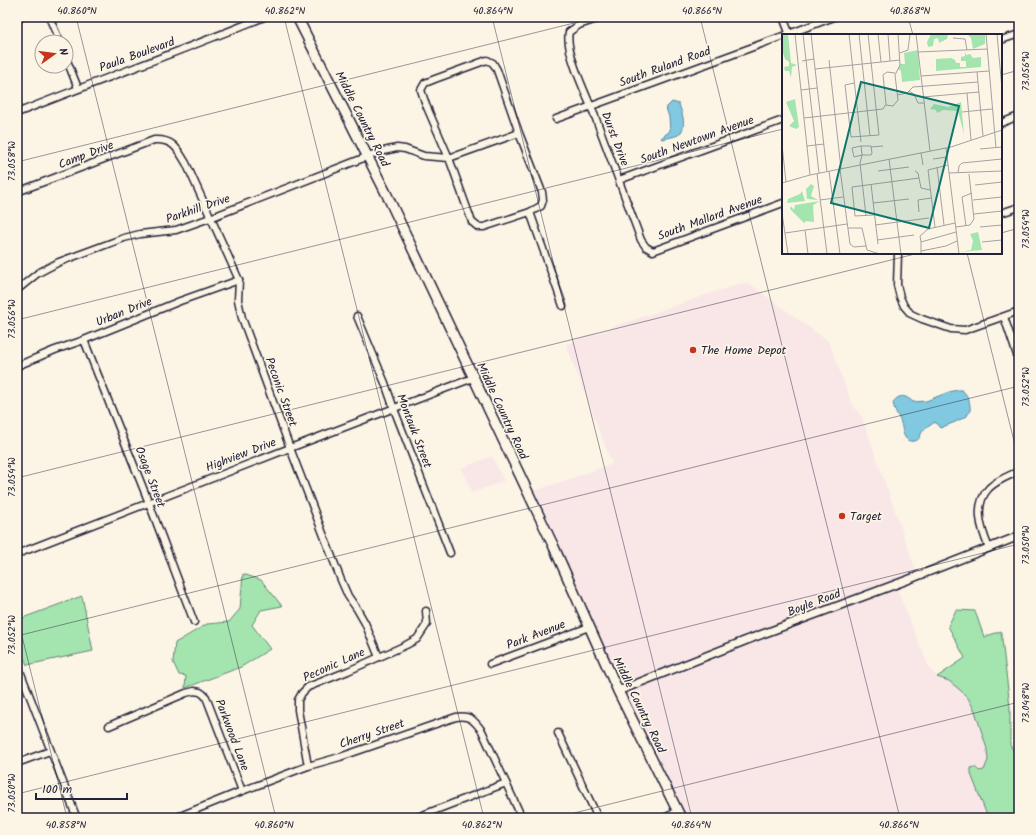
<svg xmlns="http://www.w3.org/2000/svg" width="1036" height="835" viewBox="0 0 1036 835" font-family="Kalam,sans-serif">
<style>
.built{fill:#f9e7e7}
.green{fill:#a4e5af;stroke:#638475}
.water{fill:#80c9e1;stroke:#5a869f}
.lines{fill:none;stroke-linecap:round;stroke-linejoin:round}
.minor-casing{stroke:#22223b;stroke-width:9}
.tertiary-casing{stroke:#22223b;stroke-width:10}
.primary-casing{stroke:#22223b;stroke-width:12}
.minor{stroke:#fcf5e5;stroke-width:6}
.tertiary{stroke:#fcf5e5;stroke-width:7}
.primary{stroke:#fcf5e5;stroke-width:9}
.ticks{fill:none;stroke:#22223b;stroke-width:1;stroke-opacity:0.45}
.poi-dot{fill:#c8321e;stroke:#fcf5e5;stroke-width:1.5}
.labels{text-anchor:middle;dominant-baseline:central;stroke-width:3.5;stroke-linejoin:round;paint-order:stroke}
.street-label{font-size:12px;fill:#22223b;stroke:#fcf5e5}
.poi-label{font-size:12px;fill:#22223b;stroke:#fcf5e5;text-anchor:start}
.inset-road{fill:none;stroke:#a5a1a1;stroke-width:1}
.view{fill:#0f766e;fill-opacity:0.15;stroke:#0f766e;stroke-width:2}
.inset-edge{fill:none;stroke:#22223b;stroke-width:2}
.neatline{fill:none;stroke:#22223b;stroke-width:1.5}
.ticks-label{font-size:10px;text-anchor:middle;fill:#22223b}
</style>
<rect width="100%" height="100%" fill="#fcf5e5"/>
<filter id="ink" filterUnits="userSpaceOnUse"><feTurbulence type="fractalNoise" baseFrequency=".025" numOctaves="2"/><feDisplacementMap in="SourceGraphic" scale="8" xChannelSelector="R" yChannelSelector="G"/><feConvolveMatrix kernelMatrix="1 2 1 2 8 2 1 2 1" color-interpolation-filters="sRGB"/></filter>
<g filter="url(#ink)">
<g class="built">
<path d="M746,283L753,286L828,341L831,346L851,402L862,417L918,576L895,584L929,667L937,677L976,662L1010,745L1019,760V818H681L528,493L612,464L566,345L577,339L738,284Z"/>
<path d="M492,456L504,481L472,493L461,468Z"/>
</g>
<g class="green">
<path d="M243,574L261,580L282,606L261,610L252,625L270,649L241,667L185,688L186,676L179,675L173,662L175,643L207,624L229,622L240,609Z"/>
<path d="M82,596L93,651L27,665L17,641V620Z"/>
<path d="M956,610L975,611L984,637L1001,631L1010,707V745L1019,760V818H988L971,774V768L975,767L979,771L984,770L988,760L987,749L975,711L968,698L960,690L949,681L937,677L965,658L948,626Z"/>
</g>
<g class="water">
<path d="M672,102L679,104C682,113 688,128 678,135C674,137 667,138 662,139L661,138L670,131L669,117L666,108Z"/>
<path d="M958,390H962C966,394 968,397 969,401C970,405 971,410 969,413C964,420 947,425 940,428L935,422C931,425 925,428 922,432C920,436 920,440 914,441C903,443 903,430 901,423C898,414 894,411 893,402C900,394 905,395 913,402L926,401L949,392Z"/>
</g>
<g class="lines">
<defs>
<g id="minor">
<path d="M49,17L60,42"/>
<path d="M603,17L579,25L569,32C564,51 589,100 596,119C611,159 626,200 641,240L646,247L653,251L661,248L783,203"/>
<path d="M783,17L790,35"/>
<path d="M17,19L22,17"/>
<path d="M786,35L834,17"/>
<path d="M1001,40L1019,34"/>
<path d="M66,58L78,88"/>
<path d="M17,113C99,80 182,51 264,17"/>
<path d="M556,119L783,36"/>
<path d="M1001,123L1019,116"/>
<path d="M619,180L783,120"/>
<path d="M17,192L154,140C173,139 177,148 186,163L239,280L238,300L242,318L290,448L341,580L348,596L357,609L365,623L379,657"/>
<path d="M530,212L563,306"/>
<path d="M1001,213L1019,207"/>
<path d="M898,253L897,285L900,297L904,306L911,314L922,319L951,329L965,330L1019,311"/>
<path d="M17,290L38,273L59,262L124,238L140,234L176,230L210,218L379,152L397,148L405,149L424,156L449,158L519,133L542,192L543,200L541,206L530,212L484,227H478L472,222L449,158L426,105L421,90L425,83L435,79L487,60L493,63L497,70L519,133"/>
<path d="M357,316L385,383L394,409L450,553"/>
<path d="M1004,317L1019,361"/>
<path d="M84,340L149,503L194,622"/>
<path d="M17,366L55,350L84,340L180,301L239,280"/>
<path d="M989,548C981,529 973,505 989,488C997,480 1009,476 1019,471"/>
<path d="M17,554L290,448L473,378"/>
<path d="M17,663L76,816"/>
<path d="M490,664L589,627"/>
<path d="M109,726L186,693L194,691L200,692L203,694L206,697L242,791"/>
<path d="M558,733L598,818"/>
<path d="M17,763L50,751"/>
<path d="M308,766L298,710V700L302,693L308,687L348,671L406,645L417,639L427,624L426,611"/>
<path d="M175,818L242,791L308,766L340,757L456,717C470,715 474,720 482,731L522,818"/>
<path d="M415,818L506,783"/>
</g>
<g id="tertiary">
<path d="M618,691L752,638L910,579L1019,536"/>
<path d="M665,818L678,812"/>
</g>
<path id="primary" d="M297,17L387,195L553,545L618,691L681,818"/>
</defs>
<use href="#minor" class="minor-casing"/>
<use href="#tertiary" class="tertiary-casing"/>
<use href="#primary" class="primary-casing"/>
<use href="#minor" class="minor"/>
<use href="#tertiary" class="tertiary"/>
<use href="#primary" class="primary"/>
</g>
</g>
<path class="ticks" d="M76,17L276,818M284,17L484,818M492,17L692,818M700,17L900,818M908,17L913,35M1001,75L1019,70M17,162L598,17M1001,233L1019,228M967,253L1019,461M17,320L783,129M17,478L919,253M17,616L67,818M17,636L1019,386M17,794L1019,544M554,818L1019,702"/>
<g class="poi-dot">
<circle cx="693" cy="350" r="4"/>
<circle cx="842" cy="516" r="4"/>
</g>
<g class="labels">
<g class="street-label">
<text transform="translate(137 55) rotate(-20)">Paula Boulevard</text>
<text transform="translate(665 67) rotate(-20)">South Ruland Road</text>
<text transform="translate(362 119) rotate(63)">Middle Country Road</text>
<text transform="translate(615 139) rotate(69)">Durst Drive</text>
<text transform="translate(697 140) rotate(-20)">South Newtown Avenue</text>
<text transform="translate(86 155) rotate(-21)">Camp Drive</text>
<text transform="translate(198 209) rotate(-19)">Parkhill Drive</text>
<text transform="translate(710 218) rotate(-20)">South Mallard Avenue</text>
<text transform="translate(124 312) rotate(-22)">Urban Drive</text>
<text transform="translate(281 392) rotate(70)">Peconic Street</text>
<text transform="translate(502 411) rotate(65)">Middle Country Road</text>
<text transform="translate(414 431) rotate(69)">Montauk Street</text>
<text transform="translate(241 455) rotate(-21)">Highview Drive</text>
<text transform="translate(150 477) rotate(69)">Osage Street</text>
<text transform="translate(814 603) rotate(-21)">Boyle Road</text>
<text transform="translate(536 635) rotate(-21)">Park Avenue</text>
<text transform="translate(334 665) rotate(-24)">Peconic Lane</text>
<text transform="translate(639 705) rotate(64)">Middle Country Road</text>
<text transform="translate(372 734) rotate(-19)">Cherry Street</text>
<text transform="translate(232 735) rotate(69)">Parkwood Lane</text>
</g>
<g class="poi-label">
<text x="701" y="350">The Home Depot</text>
<text x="850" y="516">Target</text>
</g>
</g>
<g transform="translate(782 34)">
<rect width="220" height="220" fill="#fcf5e5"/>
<path d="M6,0L9,29L15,31L10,33L9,44L7,37H3L2,33L7,32V28L3,25L0,16V1ZM149,0H166L165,5L157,9L156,4L152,5L151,12L146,13L145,8ZM185,0H203V10L191,15L189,4ZM136,16L138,46L120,48L119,37L116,35L118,30H123L122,19ZM183,17L184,21L188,20L191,24L199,23V33L154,37V25L169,24L173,26L174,29H178V33H184V27H179V23L183,22ZM13,65L17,93L14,95L7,92L12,87L4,68ZM179,68L182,100L176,77L161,76L155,79L154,76L148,75L152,70L166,73ZM29,150L32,152L29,162L36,166L25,165L24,155ZM20,157L23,167L5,169L6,165L18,160ZM38,167L31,171L32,188L24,187L22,189L8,175L9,172L12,176L13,171ZM196,198L200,216L177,218L189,216L191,207L188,200Z" fill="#a4e5af"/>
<path class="inset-road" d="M13,0L28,141M21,0L37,139M29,0L45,138M67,0L79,108M77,0L88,102M96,0L99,28M106,0L108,27M134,0L148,117M204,0L214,114M215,0L220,55M171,4L183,5L185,16M136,18L205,15M118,19L126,16L128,0M47,26L59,135M20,27L32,25M33,35L118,26M195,38L201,102M139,42L207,37M72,49L63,51L69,103L97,101L86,0M19,56L35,54M127,57L132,60L136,69H142M185,59L189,106M115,61L125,59L131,53L196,48M141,63L197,58M104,71L111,72L116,66L113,41L118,31L116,0M180,78L210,75M22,84L101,75L104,70L101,41L105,38L113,39M0,111L4,148M25,112L42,110M79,112L70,114L72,123L80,121H89L90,119L89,112H79L80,121L78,129L84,182M89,113L101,112M164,114L177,220M198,115L220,113M139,119L141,131M107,125L119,220M151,125L165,123M155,133L162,191M58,135L68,210L72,213L84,212M47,137L58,220M96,137L127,133M133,137L136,139L139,154L148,156M167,139L220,137M176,139L177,132L180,129L220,125M35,140L45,220M0,149L28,141L169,113L220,96M89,150L96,210M193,151L220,148M38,166L61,163M191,166L220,163M91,169L127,165M137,178L136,166L149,164M0,179L6,220M192,180L220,177M92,181L73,182L70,153L137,144M93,191L147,184M184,192L180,163L190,159M153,193L146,136L166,131M174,193L188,191L192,185L187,140M198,193L220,191M66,194H80L85,216L98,220M23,196L26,220M3,199L65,190M95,206L132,201M139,208L138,202L146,195L173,189M200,208L220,206M139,217L164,212L175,207M139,220V208L174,198"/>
<path class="view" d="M79,48L177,72L147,194L49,169Z"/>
<rect width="220" height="220" class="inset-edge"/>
</g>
<rect width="1036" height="835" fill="none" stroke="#fcf5e5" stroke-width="44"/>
<g transform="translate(54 54) rotate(76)"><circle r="19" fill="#fcf5e5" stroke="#a5a1a1"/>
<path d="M0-3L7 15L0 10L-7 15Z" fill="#c8321e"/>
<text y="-6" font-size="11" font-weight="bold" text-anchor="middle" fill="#22223b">N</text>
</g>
<path d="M36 793v6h91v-6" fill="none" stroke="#22223b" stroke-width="2"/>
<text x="42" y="793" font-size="12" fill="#22223b" stroke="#fcf5e5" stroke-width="3" paint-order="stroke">100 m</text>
<rect x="22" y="22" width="992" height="791" class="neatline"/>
<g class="ticks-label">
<text x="77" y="14">40.860°N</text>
<text x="285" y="14">40.862°N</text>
<text x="493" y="14">40.864°N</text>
<text x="702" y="14">40.866°N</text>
<text x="910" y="14">40.868°N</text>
<text transform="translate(1025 71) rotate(-90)" y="4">73.056°W</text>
<text transform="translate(11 161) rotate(-90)" y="4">73.058°W</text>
<text transform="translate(1025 229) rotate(-90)" y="4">73.054°W</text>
<text transform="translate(11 319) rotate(-90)" y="4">73.056°W</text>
<text transform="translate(1025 387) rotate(-90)" y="4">73.052°W</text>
<text transform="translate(11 477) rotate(-90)" y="4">73.054°W</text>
<text transform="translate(1025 545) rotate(-90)" y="4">73.050°W</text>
<text transform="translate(11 635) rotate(-90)" y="4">73.052°W</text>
<text transform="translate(1025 703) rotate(-90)" y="4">73.048°W</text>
<text transform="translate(11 793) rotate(-90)" y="4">73.050°W</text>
<text x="66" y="828">40.858°N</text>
<text x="274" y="828">40.860°N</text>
<text x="482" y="828">40.862°N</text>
<text x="691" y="828">40.864°N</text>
<text x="899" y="828">40.866°N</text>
</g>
</svg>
